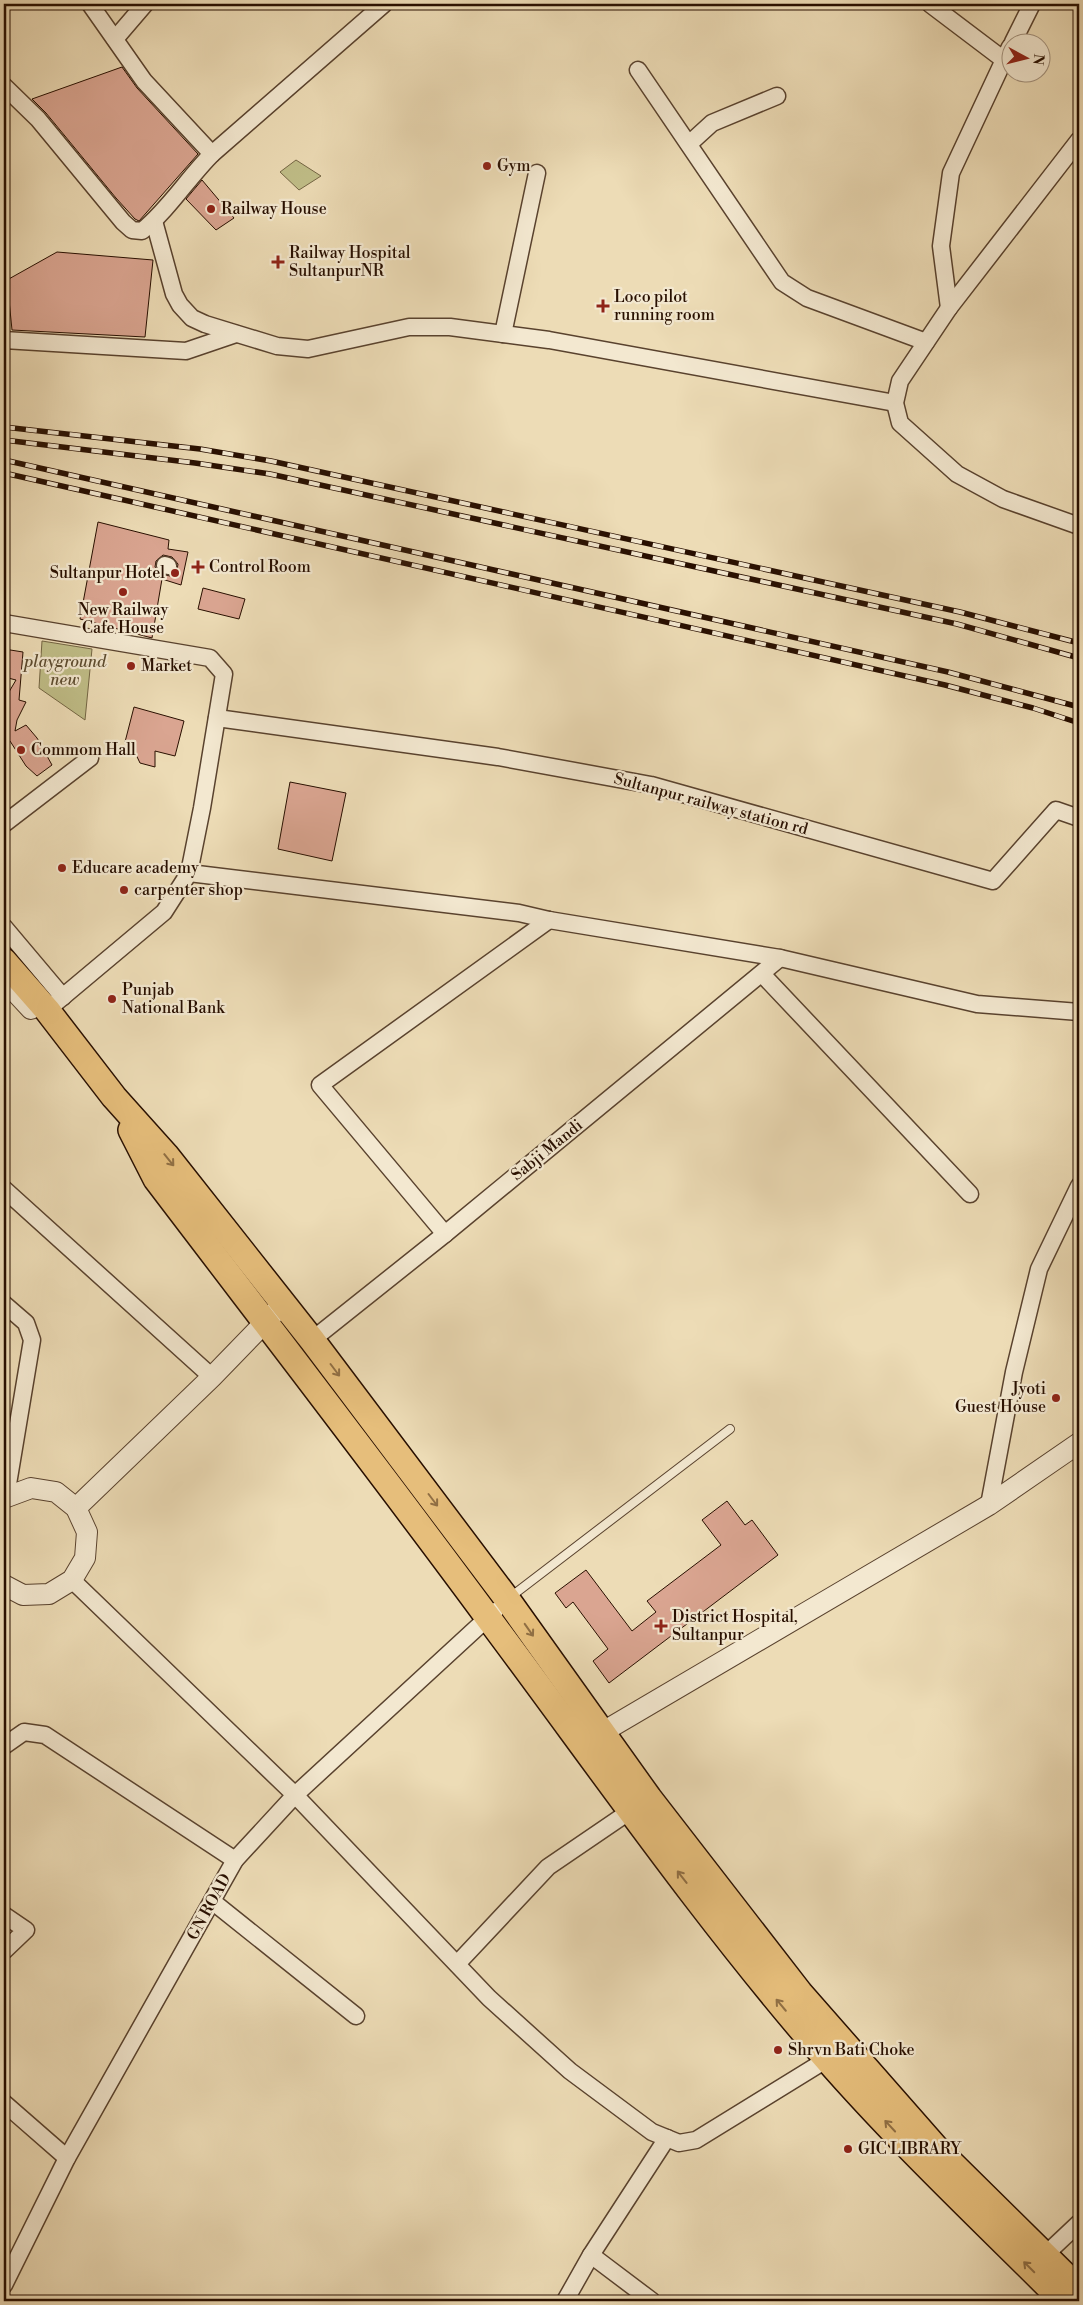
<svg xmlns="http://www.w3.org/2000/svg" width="1083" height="2305" viewBox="0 0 1083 2305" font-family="'Libre Bodoni',serif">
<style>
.green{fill:#c0be88;stroke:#746644}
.building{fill:#daa591;stroke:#280f00;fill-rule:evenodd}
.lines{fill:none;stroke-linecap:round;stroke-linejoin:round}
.service-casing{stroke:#59422e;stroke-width:10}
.minor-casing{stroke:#59422e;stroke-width:19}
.tertiary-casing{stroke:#59422e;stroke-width:22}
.primary-casing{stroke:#280f00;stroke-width:28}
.service{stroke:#f3e8d0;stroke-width:8}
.minor{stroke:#f3e8d0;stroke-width:16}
.tertiary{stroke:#f3e8d0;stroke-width:20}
.primary{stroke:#e6be7b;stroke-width:25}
.rail-casing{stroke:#280f00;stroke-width:5.5}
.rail{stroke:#f3e8d0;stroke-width:4;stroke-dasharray:11;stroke-linecap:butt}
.oneway{stroke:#906f44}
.poi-dot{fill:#8f2418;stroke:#f3e8d0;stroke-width:2}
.labels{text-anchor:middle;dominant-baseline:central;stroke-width:4.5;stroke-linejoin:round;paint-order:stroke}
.poi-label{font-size:16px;fill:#280f00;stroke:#f3e8d0;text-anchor:start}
.park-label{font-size:16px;font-style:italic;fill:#5d4c30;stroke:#f3e8d0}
.street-label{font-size:16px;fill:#280f00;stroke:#f3e8d0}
</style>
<rect width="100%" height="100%" fill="#eddcb6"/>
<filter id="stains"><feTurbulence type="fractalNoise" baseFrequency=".004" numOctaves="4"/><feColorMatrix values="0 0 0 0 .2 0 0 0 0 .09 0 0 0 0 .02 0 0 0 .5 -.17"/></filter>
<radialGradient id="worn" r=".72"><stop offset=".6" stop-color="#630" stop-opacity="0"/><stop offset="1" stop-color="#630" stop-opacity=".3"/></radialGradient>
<g class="green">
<path d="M296,160L321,176L299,190L280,172Z"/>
<path d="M42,641L92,649L85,720L39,688Z"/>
</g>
<g class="building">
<path d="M122,67L137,88L198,154L139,221L135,219L116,198L46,113L32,99Z"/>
<path d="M202,180L234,218L216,230L186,199Z"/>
<path d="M57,252L153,260L145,337L12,330L7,280Z"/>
<path d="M98,522L169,540L168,549L188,552L181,585L162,579L152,638L80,619ZM163,555L172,557L178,564L177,570L170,576L161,574L155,567L156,561Z"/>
<path d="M203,588L245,599L239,619L198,609Z"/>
<path d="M4,649L23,652L19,700L26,702L17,720L15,731L26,725L37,738L52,765L37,776L26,766L10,741L4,740V696L6,697L16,680L4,677Z"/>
<path d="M134,707L184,721L175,756L155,751V767L140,763L130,742H125Z"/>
<path d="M290,782L346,793L332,861L278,849Z"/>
<path d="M727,1501L745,1525L752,1520L778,1555L609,1683L593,1661L608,1649L573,1602L566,1608L555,1593L586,1570L632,1631L656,1612L647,1601L721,1545L702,1520Z"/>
</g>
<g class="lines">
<defs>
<path id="service" d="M509,1598L730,1429"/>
<g id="minor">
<path d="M90,4L144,81L212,154"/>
<path d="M930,4L1004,60"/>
<path d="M115,39L145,4"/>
<path d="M1013,42L1032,4"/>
<path d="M638,70L782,282L807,298L926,342"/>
<path d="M4,86L38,119L123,222L132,230L142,231C169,209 188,178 212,154L384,4"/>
<path d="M1079,140L949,308L900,381L895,403L900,423L957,474L1003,499L1079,526"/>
<path d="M689,144L712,123L777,96"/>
<path d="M154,221L174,294L180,305L192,318L205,324L277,346L308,349L409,327H450L549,340L895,403"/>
<path d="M949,308L941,246L951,173L1010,47"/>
<path d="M503,334L537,173"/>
<path d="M4,340L186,351L236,334"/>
<path d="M165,565L168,566"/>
<path d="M4,623L210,658L224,674L202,808L189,873L164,912L47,1010"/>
<path d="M217,718L498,757L651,785L993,881L1056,810L1079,818"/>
<path d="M4,824L90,758"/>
<path d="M189,873L519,913L549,920L780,958L977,1004L1079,1012"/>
<path d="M4,927L63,997"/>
<path d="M762,974L970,1194"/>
<path d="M4,1189L212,1377"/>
<path d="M445,1234L320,1085L549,920"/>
<path d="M4,1304L26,1323L32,1340L6,1496"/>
<path d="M312,1340L445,1234L780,958"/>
<path d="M989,1505L1014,1372L1039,1269L1079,1186"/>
<path d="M72,1580L295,1795L489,1998L570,2071L652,2132L679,2143L696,2140L834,2055"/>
<path d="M4,1746L24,1732L45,1735L235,1860"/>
<path d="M212,1901L356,2016"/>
<path d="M4,1915L26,1930L4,1951"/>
<path d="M457,1964L548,1867L639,1805"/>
<path d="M4,2103L67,2158"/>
<path d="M591,2255L652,2301"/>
<path d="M1045,2255L1079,2223"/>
<path d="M4,2285L67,2158L235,1860L295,1795L495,1611"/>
<path d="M565,2301L591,2255L667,2138"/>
</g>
<g id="tertiary">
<path d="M4,980L31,1009"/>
<path d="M4,1498L31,1488L56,1492L76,1508L87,1532L85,1558L72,1580L49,1594L23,1595L4,1585"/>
<path d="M76,1508L212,1377L276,1311"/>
<path d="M601,1733L989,1505L1079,1443"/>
</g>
<g id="primary">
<path d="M4,961L47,1010L114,1097L166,1155L312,1340L507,1599L649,1798L800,1993L937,2149L1079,2289"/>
<path d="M131,1130L156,1179C267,1325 380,1471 489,1619C599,1766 704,1918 825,2057C899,2142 983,2221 1063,2301"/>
</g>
</defs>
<use href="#service" class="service-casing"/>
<use href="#minor" class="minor-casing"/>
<use href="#tertiary" class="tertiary-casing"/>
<use href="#primary" class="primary-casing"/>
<use href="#service" class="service"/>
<use href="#minor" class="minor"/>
<use href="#tertiary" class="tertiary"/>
<use href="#primary" class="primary"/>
<defs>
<g id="rail">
<path d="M4,427L200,449L271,461L960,612L1079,643"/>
<path d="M4,440L195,463L270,474L957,624L1079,658"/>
<path d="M4,460L948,672L1079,707"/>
<path d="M4,473L945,685L1033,708L1079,723"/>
</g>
</defs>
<use href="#rail" class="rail-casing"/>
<use href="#rail" class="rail"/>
</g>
<defs><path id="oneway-shaft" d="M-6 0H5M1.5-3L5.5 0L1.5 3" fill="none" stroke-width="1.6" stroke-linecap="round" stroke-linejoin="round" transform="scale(1.25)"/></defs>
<g class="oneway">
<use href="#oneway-shaft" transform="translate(169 1160) rotate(51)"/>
<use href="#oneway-shaft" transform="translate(335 1370) rotate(53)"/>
<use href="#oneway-shaft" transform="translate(433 1500) rotate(53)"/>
<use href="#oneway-shaft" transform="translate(529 1630) rotate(55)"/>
<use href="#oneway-shaft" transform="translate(682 1877) rotate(-128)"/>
<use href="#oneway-shaft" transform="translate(781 2005) rotate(-130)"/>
<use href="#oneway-shaft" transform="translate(890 2126) rotate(-133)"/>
<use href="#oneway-shaft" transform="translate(1029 2267) rotate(-135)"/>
</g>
<g class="poi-dot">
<circle cx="487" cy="166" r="5"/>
<circle cx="211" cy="209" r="5"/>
<path d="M275.5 254.5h5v5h5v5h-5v5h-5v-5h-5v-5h5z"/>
<path d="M600.5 298.5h5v5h5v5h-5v5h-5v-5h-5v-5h5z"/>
<path d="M195.5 559.5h5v5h5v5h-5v5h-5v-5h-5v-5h5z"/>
<circle cx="175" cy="573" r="5"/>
<circle cx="123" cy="592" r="5"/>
<circle cx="131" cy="666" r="5"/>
<circle cx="21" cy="750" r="5"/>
<circle cx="62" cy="868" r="5"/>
<circle cx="124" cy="890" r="5"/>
<circle cx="112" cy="999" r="5"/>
<circle cx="1056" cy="1398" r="5"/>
<path d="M658.5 1618.5h5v5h5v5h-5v5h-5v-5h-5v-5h5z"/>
<circle cx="778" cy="2050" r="5"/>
<circle cx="848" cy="2149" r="5"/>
</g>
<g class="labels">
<g class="poi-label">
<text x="497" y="166">Gym</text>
<text x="221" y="209">Railway House</text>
<text x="289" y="253">Railway Hospital<tspan x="289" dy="18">SultanpurNR</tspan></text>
<text x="614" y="297">Loco pilot<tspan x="614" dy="18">running room</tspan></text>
<text x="209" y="567">Control Room</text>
<text x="165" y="573" text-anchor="end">Sultanpur Hotel</text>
<text x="123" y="610" text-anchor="middle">New Railway<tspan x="123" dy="18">Cafe House</tspan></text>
<text x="141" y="666">Market</text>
<text x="31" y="750">Commom Hall</text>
<text x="72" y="868">Educare academy</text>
<text x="134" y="890">carpenter shop</text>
<text x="122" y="990">Punjab<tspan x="122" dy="18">National Bank</tspan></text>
<text x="1046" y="1389" text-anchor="end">Jyoti<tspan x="1046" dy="18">Guest House</tspan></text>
<text x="672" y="1617">District Hospital,<tspan x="672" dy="18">Sultanpur</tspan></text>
<text x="788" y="2050">Shrvn Bati Choke</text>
<text x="858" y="2149">GIC LIBRARY</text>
</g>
<g class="park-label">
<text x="65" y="662">playground<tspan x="65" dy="18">new</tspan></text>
</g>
<g class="street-label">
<text transform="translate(711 804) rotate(15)">Sultanpur railway station rd</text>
<text transform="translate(547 1150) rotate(-39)">Sabji Mandi</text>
<text transform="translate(209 1907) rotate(-61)">GN ROAD</text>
</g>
</g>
<rect width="1083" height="2305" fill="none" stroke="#eddcb6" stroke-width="20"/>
<rect x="5" y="5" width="1073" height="2295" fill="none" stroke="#280f00" stroke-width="2.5"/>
<rect x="10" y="10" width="1063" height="2285" fill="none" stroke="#280f00"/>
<g transform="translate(1026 58) rotate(97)"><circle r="24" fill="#f3e8d0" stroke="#a2917d"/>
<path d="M0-4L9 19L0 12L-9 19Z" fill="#8f2418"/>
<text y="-8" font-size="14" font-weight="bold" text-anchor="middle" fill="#280f00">N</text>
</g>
<rect width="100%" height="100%" filter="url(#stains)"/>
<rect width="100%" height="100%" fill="url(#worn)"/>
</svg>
